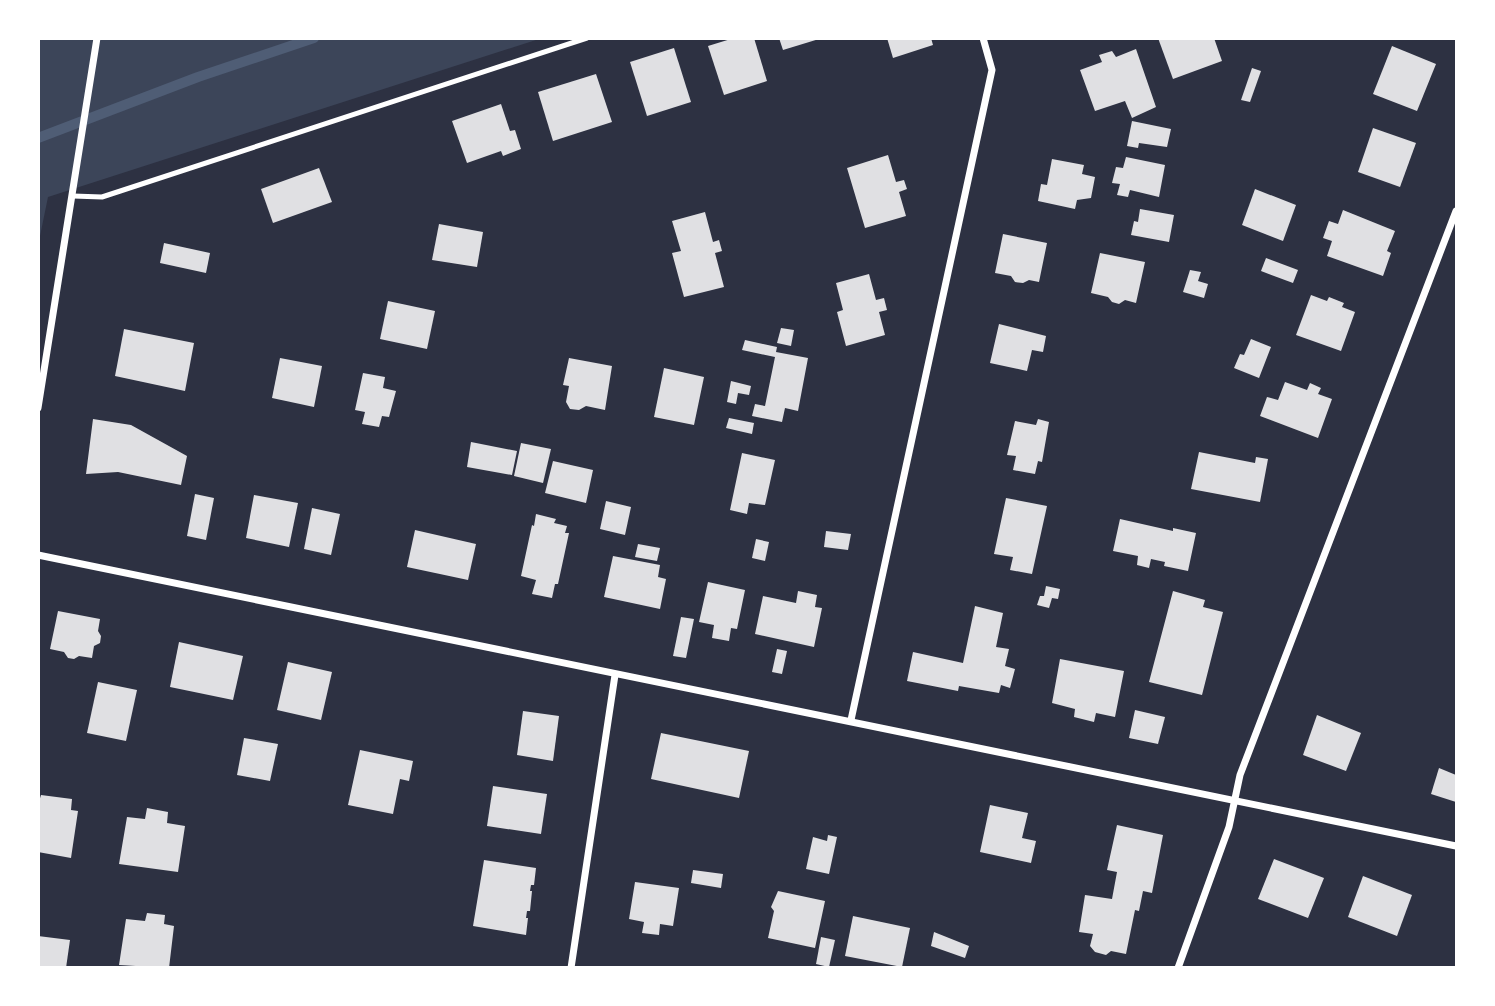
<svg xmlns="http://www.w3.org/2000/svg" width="1495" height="1006" viewBox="0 0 1495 1006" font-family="'PT Sans Narrow',sans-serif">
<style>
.green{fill:#3c4559}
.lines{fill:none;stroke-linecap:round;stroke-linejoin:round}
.stream{stroke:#4f5d75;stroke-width:10}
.building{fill:#e0e0e3}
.service{stroke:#fff;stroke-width:5}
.minor{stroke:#fff;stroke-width:7}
</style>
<rect width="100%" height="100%" fill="#2d3142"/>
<path class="green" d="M38,39H539L48,197L39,241Z"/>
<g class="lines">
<path class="stream" d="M38,138L198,77L314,38"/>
</g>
<g class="building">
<path d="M734,38H754L767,81L724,95L708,46Z"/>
<path d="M779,38H819V39L783,50Z"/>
<path d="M887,38H931L933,45L893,58Z"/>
<path d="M1158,38H1214L1222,61L1173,79Z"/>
<path d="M1392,46L1436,64L1417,111L1373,94Z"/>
<path d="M674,48L691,102L647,116L630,62Z"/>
<path d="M1136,49L1156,107L1132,118L1125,101L1095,111L1080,70L1102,62L1099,55L1112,51L1116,57Z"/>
<path d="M1252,68L1261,71L1250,102L1241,100Z"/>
<path d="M596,74L612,122L553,141L538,92Z"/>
<path d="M501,104L510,131L515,130L521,149L503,156L501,151L467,163L452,121Z"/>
<path d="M1132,121L1171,129L1167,147L1139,143L1138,148L1127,146Z"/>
<path d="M1373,128L1416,143L1400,187L1358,172Z"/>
<path d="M888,155L896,182L904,180L907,189L899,192L906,216L865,228L847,168Z"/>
<path d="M1126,157L1165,165L1159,197L1130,190L1128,197L1117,195L1120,184L1112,183L1116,167L1123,168Z"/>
<path d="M1052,159L1084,165L1082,174L1095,177L1091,198L1077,200L1075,209L1038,201L1041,184L1047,185Z"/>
<path d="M319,168L332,202L273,223L261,189Z"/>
<path d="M1255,189L1296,205L1283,241L1242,225Z"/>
<path d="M1140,209L1174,215L1169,242L1131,235L1134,221L1138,222Z"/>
<path d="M1343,210L1395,231L1387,251L1391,253L1383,276L1327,256L1332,241L1323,238L1329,221L1338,224Z"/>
<path d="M705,212L713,242L719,240L722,251L715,253L724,287L684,297L672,253L681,251L672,221Z"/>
<path d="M439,224L483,232L477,267L432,260Z"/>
<path d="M1003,234L1047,243L1039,282L1029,280L1023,283L1015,282L1011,276L995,273Z"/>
<path d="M164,243L210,253L206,273L160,263Z"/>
<path d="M1100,253L1145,262L1136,303L1125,300L1119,304L1112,302L1108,297L1091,293Z"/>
<path d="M1266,258L1298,270L1293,283L1261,271Z"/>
<path d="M1190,270L1201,272L1198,281L1208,284L1204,298L1183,292Z"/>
<path d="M869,274L876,300L884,298L887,310L879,312L885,335L846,346L837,312L843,310L836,283Z"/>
<path d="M1311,295L1327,301L1329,297L1344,303L1342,307L1355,312L1341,351L1296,335Z"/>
<path d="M388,301L435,311L427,349L380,339Z"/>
<path d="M999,324L1046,336L1043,352L1032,350L1027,371L990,363Z"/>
<path d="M781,328L794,330L791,346L777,343Z"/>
<path d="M124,329L194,343L185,391L115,376Z"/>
<path d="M1251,339L1271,347L1259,378L1234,368L1240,354L1244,355Z"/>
<path d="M745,340L777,347L776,352L808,358L798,411L785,408L782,422L752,416L755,404L765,406L775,357L742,350Z"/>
<path d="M280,358L322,366L314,407L272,398Z"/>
<path d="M569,358L612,366L605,410L586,406L579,410L570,409L566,402L569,386L563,385Z"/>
<path d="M664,368L704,377L694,425L654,417Z"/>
<path d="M363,373L385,377L383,388L396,391L389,417L382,416L379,427L362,424L365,412L355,410Z"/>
<path d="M731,381L751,386L749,395L738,393L736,404L727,402Z"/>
<path d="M1285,382L1307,390L1310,383L1321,388L1318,394L1332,399L1318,438L1260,416L1267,397L1278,400Z"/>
<path d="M729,418L754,423L752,434L726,428Z"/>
<path d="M93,419L131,425L187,456L181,485L118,472L86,474Z"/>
<path d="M1038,419L1049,422L1042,462L1038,461L1035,474L1013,470L1016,456L1007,455L1015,421L1036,425Z"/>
<path d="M471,442L517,451L512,475L467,467Z"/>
<path d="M521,443L551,449L543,483L514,476Z"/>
<path d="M1199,452L1255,463L1256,457L1268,459L1260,502L1191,489Z"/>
<path d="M742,453L775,460L765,505L749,503L747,514L730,510Z"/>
<path d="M553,461L593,470L586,503L545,493Z"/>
<path d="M195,494L214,498L206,540L187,536Z"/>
<path d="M254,495L298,503L289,547L246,538Z"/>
<path d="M1006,498L1047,506L1032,574L1010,570L1013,557L994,554Z"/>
<path d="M606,501L631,507L625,535L600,529Z"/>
<path d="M312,508L340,514L331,555L304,549Z"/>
<path d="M536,514L556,519L554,523L567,526L565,533H569L558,584H555L552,598L532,594L536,580L521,576L532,525L534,526Z"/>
<path d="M1120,519L1173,531V528L1196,533L1188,571L1164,566L1165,562L1151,559L1149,568L1137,565L1138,556L1113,551Z"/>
<path d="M415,530L476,544L468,580L407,567Z"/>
<path d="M826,531L851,534L848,550L824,547Z"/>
<path d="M756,539L769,542L765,561L752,558Z"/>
<path d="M638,544L660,548L657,561L635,557Z"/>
<path d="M613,556L660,565L658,577L666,579L660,609L604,597Z"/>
<path d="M708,582L745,590L737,629L731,628L729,641L712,638L714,625L699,622Z"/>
<path d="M1046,586L1060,589L1058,599L1052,598L1049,608L1037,605L1040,596H1044Z"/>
<path d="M798,591L817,595L815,607L822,608L814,647L755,634L763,596L796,603Z"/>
<path d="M1173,591L1205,600L1203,607L1223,612L1202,695L1149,682Z"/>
<path d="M975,606L1003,613L996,647L1009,649L1005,666L1015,669L1010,688L1001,685L999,693L959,686L958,691L907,681L913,652L963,663Z"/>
<path d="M58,611L100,619L98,631L101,636L100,643L94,646L92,658L79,656L74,659L68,658L64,652L50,649Z"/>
<path d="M681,617L694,619L686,658L673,656Z"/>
<path d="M179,642L243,656L233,700L170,687Z"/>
<path d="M777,649L787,651L782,674L772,672Z"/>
<path d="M1060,659L1124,671L1115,717L1096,713L1094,722L1074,717L1075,709L1052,703Z"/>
<path d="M288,662L332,672L321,720L277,710Z"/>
<path d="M98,682L137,690L126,741L87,733Z"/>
<path d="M1135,710L1165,717L1158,744L1129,738Z"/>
<path d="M523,711L559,716L553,761L517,755Z"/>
<path d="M1317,715L1361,733L1346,771L1303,755Z"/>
<path d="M661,733L749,751L739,798L651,779Z"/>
<path d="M244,738L278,744L270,781L237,775Z"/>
<path d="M360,750L413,761L409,781L400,779L393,814L348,805Z"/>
<path d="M1439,768L1456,775V802L1431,794Z"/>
<path d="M493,786L547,794L541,834L487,826Z"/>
<path d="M41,795L72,799L71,810L78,811L71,858L38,852V805Z"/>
<path d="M990,805L1028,813L1022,838L1036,841L1031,863L980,852Z"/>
<path d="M147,808L168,812L167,823L185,826L178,872L119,864L127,817L145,819Z"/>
<path d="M1117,825L1163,835L1152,893L1143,891L1139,911L1135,910L1126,954L1111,951L1106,955L1095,952L1090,946L1093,934L1079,932L1085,895L1112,899L1117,872L1107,870Z"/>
<path d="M828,835L837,837L829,874L806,869L813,837L827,841Z"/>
<path d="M1274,859L1324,878L1308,918L1258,899Z"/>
<path d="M484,860L536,868L534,885H531L530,891H532L530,911H527L526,918H528L526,935L473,926Z"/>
<path d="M693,870L723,874L721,888L691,883Z"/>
<path d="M1363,876L1412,895L1397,936L1348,917Z"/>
<path d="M635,882L679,888L673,926L660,924L659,935L642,933L644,922L629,919Z"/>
<path d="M778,891L825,901L815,948L768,938L774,911L771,907Z"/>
<path d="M147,913L165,915L164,924L174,926L169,968L119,965L126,919L145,921Z"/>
<path d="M853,916L910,928L902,967L845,956Z"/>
<path d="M934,932L969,946L965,958L931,946Z"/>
<path d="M38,936L70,940L66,968H38Z"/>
<path d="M821,937L835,940L829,967L816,964Z"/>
</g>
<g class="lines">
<path class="service" d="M73,196L102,197L587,38"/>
<g class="minor">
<path d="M38,408L97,38"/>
<path d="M38,555L1456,846"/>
<path d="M851,720L992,70L983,38"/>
<path d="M571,968L615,675"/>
<path d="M1178,968L1229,827L1240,775L1456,211"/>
</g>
</g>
<rect width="1495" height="1006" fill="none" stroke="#ffffff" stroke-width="80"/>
</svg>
